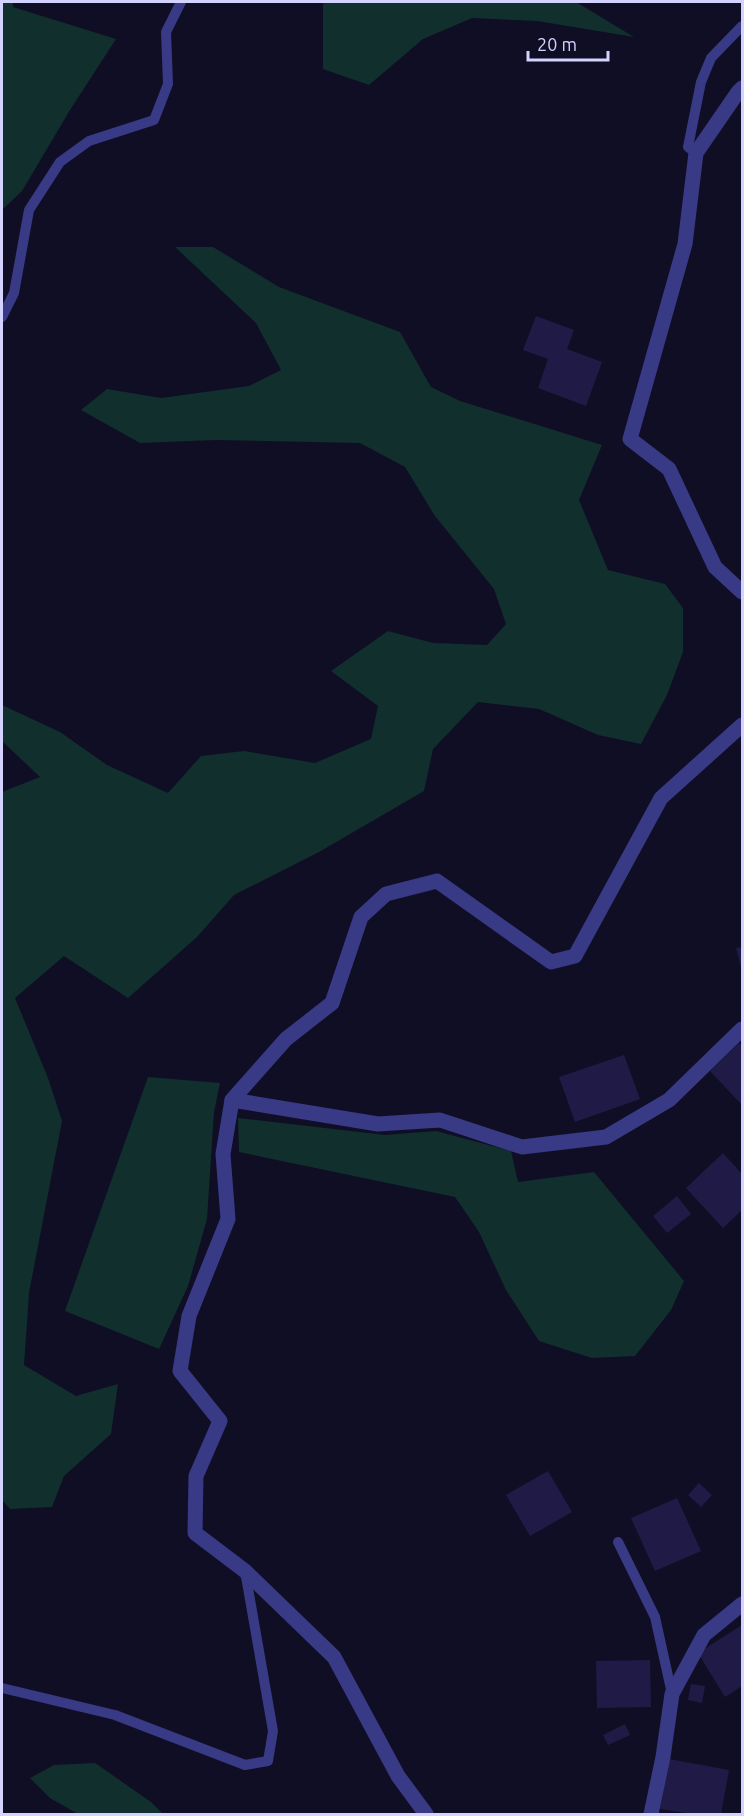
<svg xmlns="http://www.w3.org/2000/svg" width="744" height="1816" viewBox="0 0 744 1816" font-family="Ubuntu,sans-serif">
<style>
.green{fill:#112f2c}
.building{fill:#201a46}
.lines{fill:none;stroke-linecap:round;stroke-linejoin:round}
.service{stroke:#383a85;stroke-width:10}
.minor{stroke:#383a85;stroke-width:15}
</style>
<rect width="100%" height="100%" fill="#100e25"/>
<g class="green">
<path d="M2,2H13V7L116,39L70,110L22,191L2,210Z"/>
<path d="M325,2H576L634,37L537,21L472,18L423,39L369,85L323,69V4Z"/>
<path d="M175,247H213L279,287L400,332L431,387L460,401L602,445L579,500L608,570L665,584L683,608V652L667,695L641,744L598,735L539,709L478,702L433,749L424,791L319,852L234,895L197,937L128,998L64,956L15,998L48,1078L62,1121L29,1293L24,1365L76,1396L118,1384L111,1434L64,1476L52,1507L10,1509L2,1500V792L40,777L2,741V705L60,732L107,765L168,793L201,756L244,751L315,763L371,739L378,706L331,671L388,631L433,643L487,645L506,624L494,589L435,516L405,467L360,443L216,440L140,443L81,410L107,389L161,398L249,386L281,370L256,323Z"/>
<path d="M148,1077L220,1083L214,1112L207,1219L188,1286L159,1349L65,1311Z"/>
<path d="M238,1118L385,1135L436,1131L511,1151L518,1182L594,1172L684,1281L671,1310L635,1356L592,1358L539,1341L506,1290L479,1232L455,1197L239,1152Z"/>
<path d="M95,1763L151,1802L163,1814H78L50,1798L30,1778L54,1765Z"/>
</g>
<g class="building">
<path d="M536,316L574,330L567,349L602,362L586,406L538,388L548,359L523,350Z"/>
<path d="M742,947V971L736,948Z"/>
<path d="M739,1043L742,1047V1105L710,1071Z"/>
<path d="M624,1055L640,1099L575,1122L559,1077Z"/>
<path d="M723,1153L742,1174V1210L723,1228L686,1188Z"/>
<path d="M677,1196L691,1214L667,1233L653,1216Z"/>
<path d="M548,1471L572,1512L530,1536L506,1495Z"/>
<path d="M699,1483L712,1495L701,1507L688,1495Z"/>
<path d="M677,1498L701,1551L655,1571L631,1518Z"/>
<path d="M742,1625V1686L725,1697L698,1653Z"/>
<path d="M650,1660L651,1707L597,1708L596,1661Z"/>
<path d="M691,1684L705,1686L702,1703L688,1700Z"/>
<path d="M625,1724L630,1735L608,1745L603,1735Z"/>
<path d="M669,1759L729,1770L721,1814H693L660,1809Z"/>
</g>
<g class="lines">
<g class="service">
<path d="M696,153L688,147L701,82L711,58L742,26"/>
<path d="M2,317L14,293L29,210L60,162L89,141L154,120L168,84L166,32L181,2"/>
<path d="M618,1542L655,1617L672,1694"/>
<path d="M2,1688L115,1715L245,1765L268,1761L273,1731L245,1571"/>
</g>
<g class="minor">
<path d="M742,88L738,92L696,153L685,244L630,439L669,469L715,567L742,592"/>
<path d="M232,1100L378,1124L440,1120L522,1147L606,1137L669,1100L742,1029"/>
<path d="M426,1814L398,1776L334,1657L245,1571L195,1533L196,1476L220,1421L180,1371L189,1316L228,1219L223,1154L232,1100L286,1039L332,1003L361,917L386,894L437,881L551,962L575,956L661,798L742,725"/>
<path d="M651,1814L663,1757L672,1694L704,1635L742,1604"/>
</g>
</g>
<rect width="744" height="1816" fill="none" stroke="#d4d2ff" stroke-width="6"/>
<path d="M528 51v9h80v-9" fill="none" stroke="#d4d2ff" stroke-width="3"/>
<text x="537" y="51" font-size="18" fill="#d4d2ff" stroke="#100e25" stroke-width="4.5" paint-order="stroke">20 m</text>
</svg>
